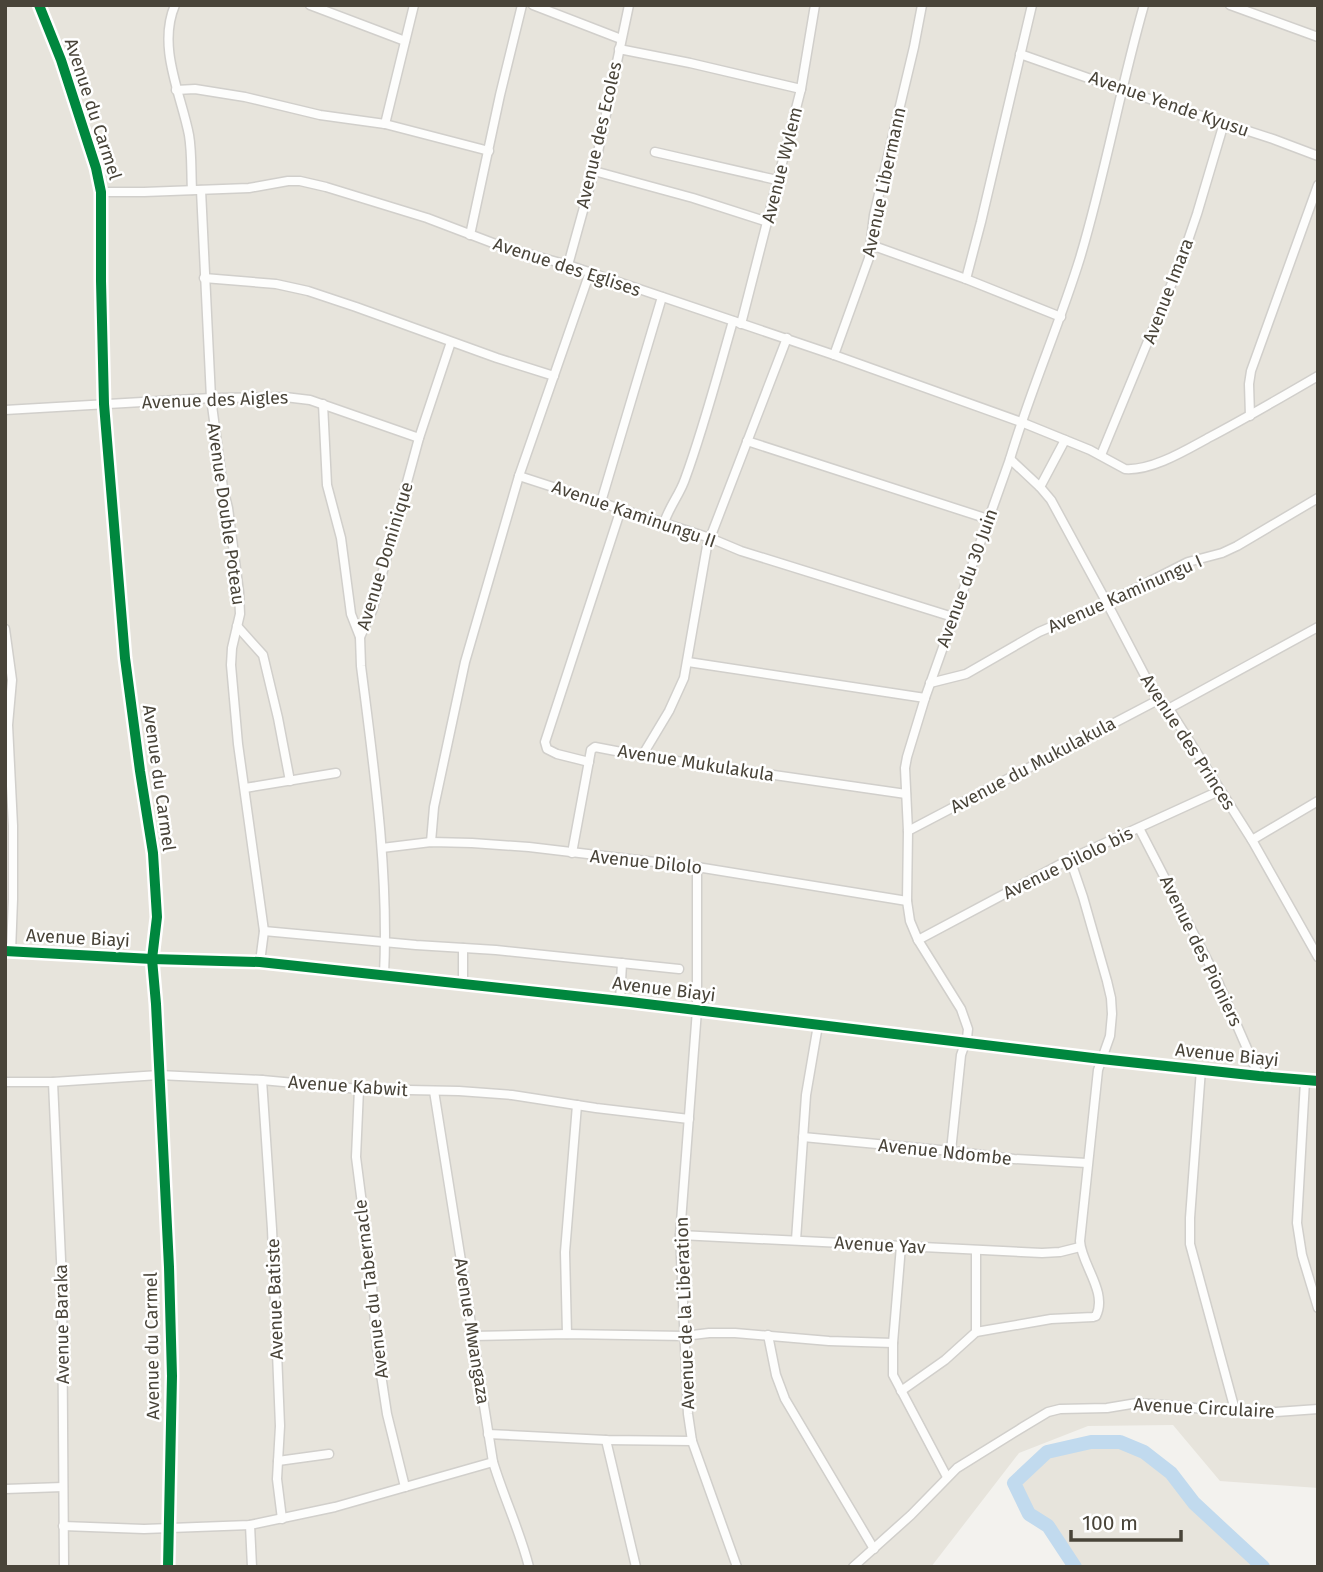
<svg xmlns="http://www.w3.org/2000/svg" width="1323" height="1572" viewBox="0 0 1323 1572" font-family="'Fira Sans',sans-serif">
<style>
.residential{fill:#e7e4dc}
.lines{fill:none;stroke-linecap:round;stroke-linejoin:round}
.river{stroke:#c1daee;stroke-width:14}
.minor-casing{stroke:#d1cfcb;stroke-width:11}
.minor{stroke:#fdfdfc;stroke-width:8}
.cycleway-casing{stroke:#fff;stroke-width:15}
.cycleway{stroke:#00873e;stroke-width:10}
.labels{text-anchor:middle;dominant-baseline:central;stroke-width:5;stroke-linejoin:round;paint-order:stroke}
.street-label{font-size:18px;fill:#494439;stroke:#fff}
</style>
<rect width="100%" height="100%" fill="#f3f2ee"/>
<g class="residential">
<path d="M5,5H1318V1488L1220,1481L1173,1425L1088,1426L1019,1453L931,1567H5Z"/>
<path d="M1106,1442L1144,1452L1171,1473L1194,1503L1263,1567H1077L1048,1526L1029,1514L1014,1483L1047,1452Z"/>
</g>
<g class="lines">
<path class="river" d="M1075,1567L1048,1526L1029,1514L1014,1483L1047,1452L1091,1442H1120L1144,1452L1171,1473L1194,1503L1263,1567"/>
<defs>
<g id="minor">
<path d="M39,5L61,60L96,168L101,192V281L104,404L125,658L140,771L153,853L157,917L152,959L156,1004L169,1267L172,1376L168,1567"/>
<path d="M175,5C157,47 181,94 189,135C192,153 191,172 192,190"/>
<path d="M310,5L405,41"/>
<path d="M533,5L621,39"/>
<path d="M1230,5L1318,37"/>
<path d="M619,49L690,63L801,89"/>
<path d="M1020,54L1122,90L1273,139L1318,156"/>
<path d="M176,90L195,89L245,97L320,115L385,124L489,151"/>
<path d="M385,124L414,5"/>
<path d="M655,152L777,180"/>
<path d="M594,171L693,198L768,222"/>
<path d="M201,190L211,398L223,488L228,508L239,592L240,614L232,648L231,665L238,744L264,931L260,962"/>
<path d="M101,192H144L249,188L288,181H300L326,187L427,218L506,248L568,265L834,355L1021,422L1090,450L1125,469C1152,471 1186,450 1210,437C1246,418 1282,397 1318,376"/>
<path d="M470,235L500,95L522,5"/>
<path d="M871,245L966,279L1061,317"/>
<path d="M568,265L594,171L629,5"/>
<path d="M590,272L519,476L710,538L741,551L953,617"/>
<path d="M204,278L276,284L308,291L356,307L497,358L554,376"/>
<path d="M966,279L981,222L1032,5"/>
<path d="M741,324L801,89L815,5"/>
<path d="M834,355L869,258L874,215L914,47L922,5"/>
<path d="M323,404L327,485L341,538L351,614L360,637"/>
<path d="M5,410L211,398L285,397L310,400L419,438"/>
<path d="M1250,416L1249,384L1251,371L1318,185"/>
<path d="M747,441L988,519"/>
<path d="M1101,455L1181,261L1197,214L1224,123"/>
<path d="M1010,459L1040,487L1051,500L1107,603L1154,693L1171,712L1252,840L1318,957"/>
<path d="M1040,487L1065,440"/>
<path d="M601,502L662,297"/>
<path d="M664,523C669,507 680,494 685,479C704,427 718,373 733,321"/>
<path d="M237,626L263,655L278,718L290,781"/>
<path d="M5,629L12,680L8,725L13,826V899L11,952"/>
<path d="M688,662L925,698"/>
<path d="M930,683L966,674L1039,632L1107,603L1188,562L1222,553L1237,546L1318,498"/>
<path d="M1168,709L1318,627"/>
<path d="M642,756L669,711L684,678L707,546L787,338"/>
<path d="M589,762L557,754L547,749L545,742L621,509"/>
<path d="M245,788L336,773"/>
<path d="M1139,828L1215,975L1259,1076"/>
<path d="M908,831L1158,700"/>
<path d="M1252,840L1318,801"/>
<path d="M431,842L434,807L465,662L519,476"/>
<path d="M382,848L431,842L472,843L529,847L697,867L907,901"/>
<path d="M572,853L591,750L595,747L642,756L906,794"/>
<path d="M264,931L416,945L496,950L679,969"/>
<path d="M918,940L1070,859L1219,791"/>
<path d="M463,948V984"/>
<path d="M5,951L152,959L260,962L630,1002L1101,1059L1259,1076L1318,1081"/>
<path d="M384,975C389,872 374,769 361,666L360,637L372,611L419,438L451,342"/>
<path d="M620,1001L622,963"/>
<path d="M697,1010L680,1235L688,1414L692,1441L737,1567"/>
<path d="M697,1010V867"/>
<path d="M1201,1069L1190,1218V1244L1235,1410"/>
<path d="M262,1080L272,1229L280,1426L277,1479L282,1519"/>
<path d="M1305,1081L1297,1223L1302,1255L1318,1308"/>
<path d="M5,1082H53L159,1075L262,1080L359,1089L459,1091L512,1095L596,1108L689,1119"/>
<path d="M53,1082L62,1282L64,1567"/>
<path d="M359,1089L356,1157L371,1274L377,1348L387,1414L405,1487"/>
<path d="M434,1091L493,1462C504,1498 520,1531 529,1567"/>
<path d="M803,1137L951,1151L1014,1159L1087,1163"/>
<path d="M951,1151L961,1055L967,1038L968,1029L961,1009L918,940L910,921L907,901L908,831L905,768L907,757L925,698L1010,459C1030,391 1059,326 1080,258C1105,175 1120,89 1144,5"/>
<path d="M680,1235L1042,1253L1060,1252L1080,1247"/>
<path d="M796,1240L806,1095L818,1025"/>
<path d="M901,1246L893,1343V1375L947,1477"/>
<path d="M976,1332V1251"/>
<path d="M567,1334L565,1252L577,1105"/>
<path d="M768,1335L776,1375L785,1399L874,1549"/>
<path d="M473,1336L567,1334L684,1336L709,1333H735L829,1341L893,1343"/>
<path d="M901,1391L945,1360L976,1332L1051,1319L1093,1317L1096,1316C1108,1292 1081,1264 1080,1241L1098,1070L1110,1036L1112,1014L1111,998L1107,981L1083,897L1070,859"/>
<path d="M488,1434L606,1440L692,1441"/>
<path d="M606,1440L636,1567"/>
<path d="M278,1461L329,1454"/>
<path d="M5,1489L63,1487"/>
<path d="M250,1525L252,1567"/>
<path d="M63,1526L144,1529L250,1525L335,1507L493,1462"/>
<path d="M853,1567L911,1515L957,1468L1023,1427L1048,1412L1060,1409L1107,1408L1137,1403L1177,1406L1203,1409L1276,1412L1318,1409"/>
</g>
</defs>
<use href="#minor" class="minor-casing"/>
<use href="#minor" class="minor"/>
<defs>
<g id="cycleway">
<path d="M39,5L61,60L96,168L101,192V281L104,404L125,658L140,771L153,853L157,917L152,959L156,1004L169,1267L172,1376L168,1567"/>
<path d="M5,951L152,959L260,962L630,1002L1101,1059L1259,1076L1318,1081"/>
</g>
</defs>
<use href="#cycleway" class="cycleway-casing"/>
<use href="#cycleway" class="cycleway"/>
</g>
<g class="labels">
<g class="street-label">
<text transform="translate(1169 104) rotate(19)">Avenue Yende Kyusu</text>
<text transform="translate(93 109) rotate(72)">Avenue du Carmel</text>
<text transform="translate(599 135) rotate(-77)">Avenue des Ecoles</text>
<text transform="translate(782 165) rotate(-76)">Avenue Wylem</text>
<text transform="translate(884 182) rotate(-78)">Avenue Libermann</text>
<text transform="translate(567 267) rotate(18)">Avenue des Eglises</text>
<text transform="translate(1168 291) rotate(-69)">Avenue Imara</text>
<text transform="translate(215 400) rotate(-2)">Avenue des Aigles</text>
<text transform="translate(226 514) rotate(82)">Avenue Double Poteau</text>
<text transform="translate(634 514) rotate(19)">Avenue Kaminungu II</text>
<text transform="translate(385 556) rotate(-73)">Avenue Dominique</text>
<text transform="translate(967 578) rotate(-70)">Avenue du 30 Juin</text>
<text transform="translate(1125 594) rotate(-24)">Avenue Kaminungu I</text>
<text transform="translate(1188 742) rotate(57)">Avenue des Princes</text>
<text transform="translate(696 763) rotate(9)">Avenue Mukulakula</text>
<text transform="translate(1033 765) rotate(-28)">Avenue du Mukulakula</text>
<text transform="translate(159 778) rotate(82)">Avenue du Carmel</text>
<text transform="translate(646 862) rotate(6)">Avenue Dilolo</text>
<text transform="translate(1068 863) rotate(-26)">Avenue Dilolo bis</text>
<text transform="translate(78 938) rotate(3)">Avenue Biayi</text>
<text transform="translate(1201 951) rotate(64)">Avenue des Pioniers</text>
<text transform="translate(664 989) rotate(7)">Avenue Biayi</text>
<text transform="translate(1227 1055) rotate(6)">Avenue Biayi</text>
<text transform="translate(348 1086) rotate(4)">Avenue Kabwit</text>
<text transform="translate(945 1152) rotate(6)">Avenue Ndombe</text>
<text transform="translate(880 1245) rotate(3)">Avenue Yav</text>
<text transform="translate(371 1289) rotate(-97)">Avenue du Tabernacle</text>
<text transform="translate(275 1299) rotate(-92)">Avenue Batiste</text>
<text transform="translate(685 1313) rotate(-92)">Avenue de la Libération</text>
<text transform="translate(62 1324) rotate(-91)">Avenue Baraka</text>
<text transform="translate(472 1331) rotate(81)">Avenue Mwangaza</text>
<text transform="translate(152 1346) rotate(-91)">Avenue du Carmel</text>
<text transform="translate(1204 1408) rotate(3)">Avenue Circulaire</text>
</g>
</g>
<rect width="1323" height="1572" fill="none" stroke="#494439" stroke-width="14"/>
<path d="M1071 1530v10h110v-10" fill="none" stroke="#494439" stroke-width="3.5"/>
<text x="1082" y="1530" font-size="21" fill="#494439" stroke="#ffffff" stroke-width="5" paint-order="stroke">100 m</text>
</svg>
